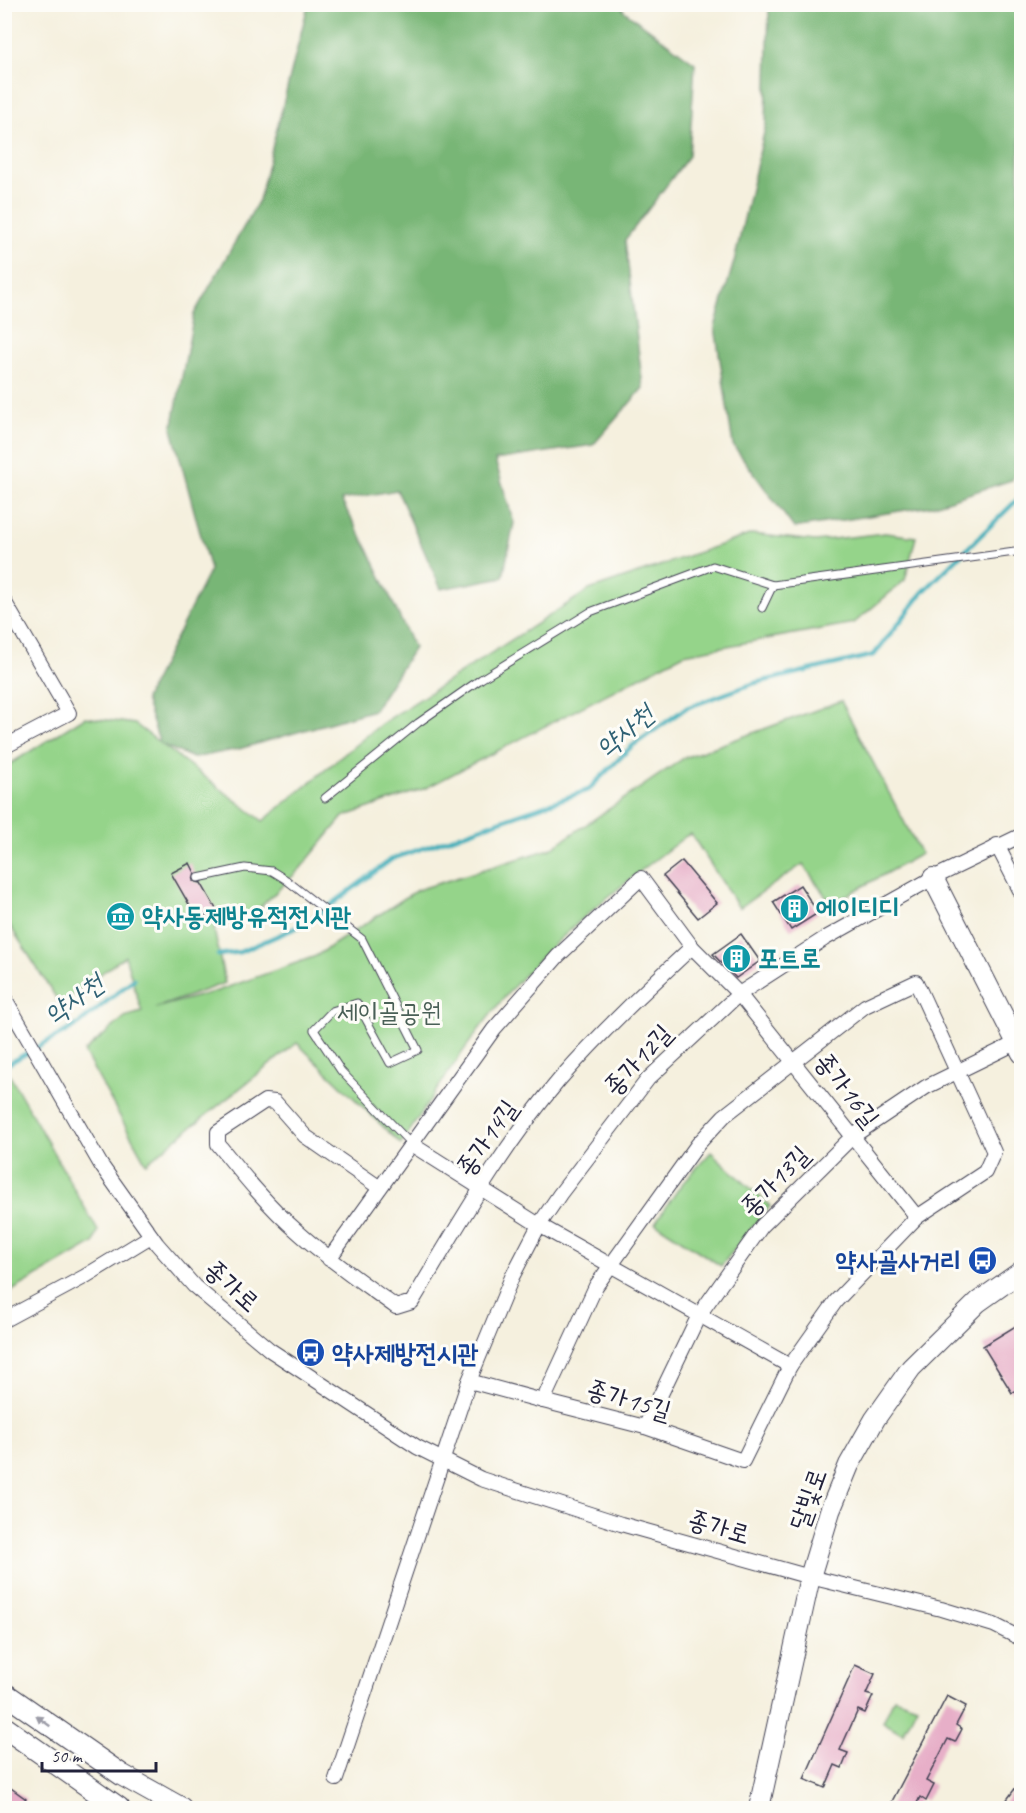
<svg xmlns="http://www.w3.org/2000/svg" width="1026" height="1813" viewBox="0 0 1026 1813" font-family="Caveat,'Poor Story',sans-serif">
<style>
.green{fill:#95d48a;stroke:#5c7b62;stroke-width:1.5}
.forest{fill:#78b676;stroke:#4d6c58;stroke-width:1.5}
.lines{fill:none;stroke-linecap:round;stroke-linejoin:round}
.stream{stroke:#3eaeba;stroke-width:4.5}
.building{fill:#e7afc8}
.lane-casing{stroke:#424153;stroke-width:9}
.street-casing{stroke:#424153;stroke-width:16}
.secondary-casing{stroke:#424153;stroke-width:22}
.primary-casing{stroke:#424153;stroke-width:23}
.lane{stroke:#fff;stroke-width:7}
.street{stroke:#fff;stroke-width:14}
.secondary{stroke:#fff;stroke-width:20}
.primary{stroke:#fff;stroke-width:21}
.oneway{fill:#9c9ca7}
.labels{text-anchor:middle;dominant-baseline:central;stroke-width:6;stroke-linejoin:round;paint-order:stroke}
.culture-label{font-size:26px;font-weight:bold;fill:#0d838f;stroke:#fdfcf7;text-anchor:start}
.park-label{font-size:26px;fill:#4a6057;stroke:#fdfcf7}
.street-label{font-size:26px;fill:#22223b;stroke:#fdfcf7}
.transit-label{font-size:26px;font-weight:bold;fill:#164399;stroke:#fdfcf7;text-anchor:end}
.water-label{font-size:27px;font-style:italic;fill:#2f6174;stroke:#fdfcf7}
</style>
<rect width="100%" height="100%" fill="#fdfcf7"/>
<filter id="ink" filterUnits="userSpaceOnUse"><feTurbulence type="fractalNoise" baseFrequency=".0167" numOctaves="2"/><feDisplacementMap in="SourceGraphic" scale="12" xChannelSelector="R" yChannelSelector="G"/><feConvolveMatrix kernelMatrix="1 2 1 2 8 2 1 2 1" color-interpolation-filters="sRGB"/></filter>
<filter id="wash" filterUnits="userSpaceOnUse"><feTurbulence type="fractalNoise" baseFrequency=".008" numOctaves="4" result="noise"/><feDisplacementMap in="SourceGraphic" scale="24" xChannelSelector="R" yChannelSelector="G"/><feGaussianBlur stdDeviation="1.35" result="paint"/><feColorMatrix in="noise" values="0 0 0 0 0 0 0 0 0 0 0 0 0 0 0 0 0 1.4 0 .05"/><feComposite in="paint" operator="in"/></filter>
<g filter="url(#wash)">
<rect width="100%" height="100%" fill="#f5f0de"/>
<g class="green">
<path d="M885,533L916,537L905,580L854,623L684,654L426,788L343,817L300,869L252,915L214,929L225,983L155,1008L217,991L316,956L417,890L550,849L684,758L841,701L921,854L831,904L803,864L739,908L691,834L686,836C627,881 568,926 518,982C474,1030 437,1090 401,1144L297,1043L146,1163L84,1052L125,1017L142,1012L125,956L60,1004L5,918V767L85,717L135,724L263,821L381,724L589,590L752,534L815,541Z"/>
<path d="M5,1067L98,1231L94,1243L5,1295Z"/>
<path d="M711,1152L770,1206L721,1266L655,1223L681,1185Z"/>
<path d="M894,1698L917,1706L903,1734L883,1722Z"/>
</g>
<g class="forest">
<path d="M308,5H622L623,10L695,63L689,156L625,240L643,388L593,445L495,460L514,523L503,577L441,589L397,490L341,500L368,549L414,648L374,710L239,749L193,758L160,744L145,699L210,570L172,429L194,314L259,200Z"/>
<path d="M769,5H1021L1018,283L1022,303V459L1012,480L931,506L794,528L733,445L715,327L735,258L766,124Z"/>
</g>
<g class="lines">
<g class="stream">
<path d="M218,955L240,952L307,923L392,859L588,790L632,746L686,708L755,683L874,655L923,592L1022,495"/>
<path d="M4,1066L79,1024L134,979"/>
</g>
</g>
<g id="blocks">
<g class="building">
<path d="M682,861L717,903L698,918L663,876Z"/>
<path d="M190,863L195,873L193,881L201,883L216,909L198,920L171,873Z"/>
<path d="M800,885L818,913L791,930L773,902Z"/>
<path d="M741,934L760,961L736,978L713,954Z"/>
<path d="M1022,1322V1387L1012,1393L983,1346Z"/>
<path d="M855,1665L875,1674L866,1694L873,1696L865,1713L858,1710L840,1750L848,1753L842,1768L835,1765L825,1788L804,1779Z"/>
<path d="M947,1696L966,1706L956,1725L962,1729L955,1742L948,1739L926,1781L934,1785L926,1801L920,1797L914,1809H888Z"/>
<path d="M1022,1779V1809H1000Z"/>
<path d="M4,1783L26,1799L19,1809H4Z"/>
</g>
</g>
</g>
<g filter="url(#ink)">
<use href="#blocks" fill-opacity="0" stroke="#424153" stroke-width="1.5"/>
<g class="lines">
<defs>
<g id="lane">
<path d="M762,608L773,585"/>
<path d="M325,798L418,723L481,679L590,612L713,566L773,585L1022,551"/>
<path d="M198,878L245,868L272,871L285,879L362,939L418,1050L390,1063L357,1003L332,1011L314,1030L341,1071L411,1144"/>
</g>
<g id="street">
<path d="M4,601L69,713L4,747"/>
<path d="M997,845L1022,894"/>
<path d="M692,947L739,994L917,1217"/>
<path d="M916,982L994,1152L985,1172L917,1217L836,1301L790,1366L743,1461L645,1427L543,1401L596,1286L698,1144L724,1116L865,1006Z"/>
<path d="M4,997L101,1165L157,1244L194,1286L270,1350L417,1447L481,1479L621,1524L810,1577L941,1609L994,1625L1022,1639"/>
<path d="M411,1144L539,1225L790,1366"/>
<path d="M329,1259L494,1029L558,956L641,878L692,947C646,990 601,1032 560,1079C502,1147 458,1226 412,1302L396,1307C363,1283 329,1260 298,1232C268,1206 243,1175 218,1144V1132L265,1101L275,1102L305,1136L380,1188"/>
<path d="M4,1320L84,1277L151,1236"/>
<path d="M469,1381L543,1401"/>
<path d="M645,1427L699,1315L762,1226L853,1136L926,1087L1022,1040"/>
<path d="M336,1779L469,1381L512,1277L539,1225L560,1194L648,1079L739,994L824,939L933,878L1022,835"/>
</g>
<g id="secondary">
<path d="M933,878L1022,1053"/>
<path d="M759,1808L810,1577L830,1511L849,1465L875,1419L911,1368L978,1302L1022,1271"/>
</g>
<g id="primary">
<path d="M4,1693L122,1775L181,1808"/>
<path d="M4,1727L119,1808"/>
</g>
</defs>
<use href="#lane" class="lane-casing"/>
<use href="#street" class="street-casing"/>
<use href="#secondary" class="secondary-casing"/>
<use href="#primary" class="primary-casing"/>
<use href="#lane" class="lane"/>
<use href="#street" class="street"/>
<use href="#secondary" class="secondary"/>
<use href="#primary" class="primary"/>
</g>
<defs><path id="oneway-solid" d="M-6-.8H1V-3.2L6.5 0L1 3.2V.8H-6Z" transform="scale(1.5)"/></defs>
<use class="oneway" href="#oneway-solid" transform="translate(43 1721) rotate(-144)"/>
</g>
<defs>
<symbol id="building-disc" viewBox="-11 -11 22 22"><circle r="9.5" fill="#0f9aa8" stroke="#fdfcf7"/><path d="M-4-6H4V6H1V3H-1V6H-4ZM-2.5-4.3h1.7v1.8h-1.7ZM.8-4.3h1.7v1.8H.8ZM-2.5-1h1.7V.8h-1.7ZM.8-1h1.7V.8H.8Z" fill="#fff"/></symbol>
<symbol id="museum-disc" viewBox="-11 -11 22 22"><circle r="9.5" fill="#0f9aa8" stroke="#fdfcf7"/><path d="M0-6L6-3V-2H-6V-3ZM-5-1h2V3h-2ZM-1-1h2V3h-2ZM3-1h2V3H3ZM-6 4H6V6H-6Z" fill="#fff"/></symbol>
<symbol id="bus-disc" viewBox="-11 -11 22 22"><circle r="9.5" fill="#1a4fb4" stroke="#fdfcf7"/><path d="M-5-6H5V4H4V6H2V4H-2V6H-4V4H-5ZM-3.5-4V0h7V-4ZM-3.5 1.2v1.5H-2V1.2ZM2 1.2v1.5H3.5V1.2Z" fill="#fff"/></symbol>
</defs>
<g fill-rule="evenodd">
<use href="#building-disc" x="778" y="892" width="33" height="33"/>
<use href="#museum-disc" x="104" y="900" width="33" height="33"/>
<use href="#building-disc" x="720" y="942" width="33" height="33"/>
<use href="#bus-disc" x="966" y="1244" width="33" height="33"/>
<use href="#bus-disc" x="294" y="1336" width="33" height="33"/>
</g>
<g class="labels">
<g class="culture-label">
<text x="816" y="908">에이디디</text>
<text x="142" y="916">약사동제방유적전시관</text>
<text x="758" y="958">포트로</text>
</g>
<g class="park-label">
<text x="389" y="1012">세이골공원</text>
</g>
<g class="street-label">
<text transform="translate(638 1060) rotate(-47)">종가12길</text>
<text transform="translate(847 1090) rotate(52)">종가16길</text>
<text transform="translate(487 1138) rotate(-55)">종가14길</text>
<text transform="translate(775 1181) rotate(-46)">종가13길</text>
<text transform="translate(232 1286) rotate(42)">종가로</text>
<text transform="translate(629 1400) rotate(16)">종가15길</text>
<text transform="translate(808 1499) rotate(-70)">달빛로</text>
<text transform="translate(719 1527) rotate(16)">종가로</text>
</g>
<g class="transit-label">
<text x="961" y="1261">약사골사거리</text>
<text x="332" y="1353" text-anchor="start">약사제방전시관</text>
</g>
<g class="water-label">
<text transform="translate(625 731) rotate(-40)">약사천</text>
<text transform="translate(74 999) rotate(-36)">약사천</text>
</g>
</g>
<rect width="1026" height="1813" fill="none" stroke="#fdfcf7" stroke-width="24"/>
<path d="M42 1762v9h114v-9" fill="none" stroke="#22223b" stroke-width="3"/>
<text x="51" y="1762" font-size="18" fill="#22223b" stroke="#fdfcf7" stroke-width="4.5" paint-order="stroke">50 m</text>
</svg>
